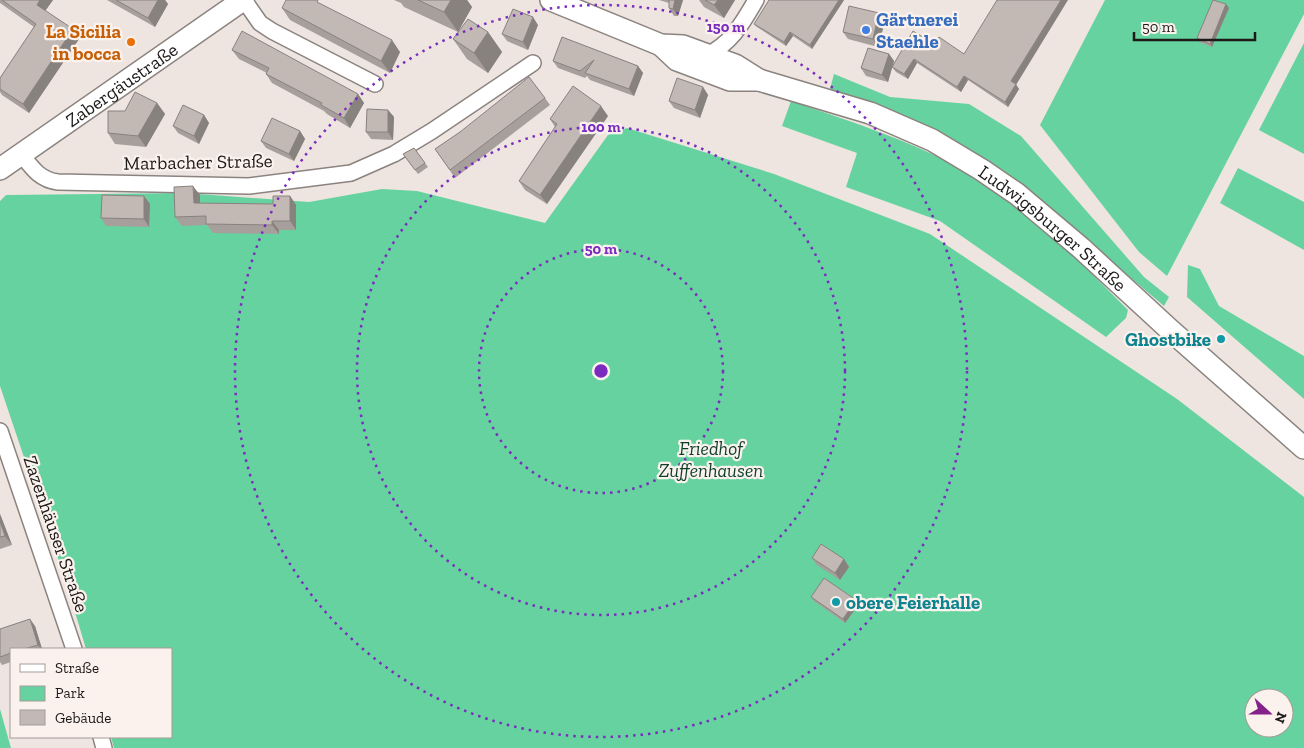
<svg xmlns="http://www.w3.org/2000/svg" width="1304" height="748" viewBox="0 0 1304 748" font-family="'Zilla Slab',serif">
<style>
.green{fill:#66d29f;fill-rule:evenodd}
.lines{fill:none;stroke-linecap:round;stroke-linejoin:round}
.minor-casing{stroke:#8b837f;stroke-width:18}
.secondary-casing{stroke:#8b837f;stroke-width:24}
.minor{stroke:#fff;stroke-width:15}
.secondary{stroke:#fff;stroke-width:21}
.wall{fill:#a79f9c}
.shaded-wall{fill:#88827f}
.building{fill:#c2b9b5;stroke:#88827f}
.ring{fill:none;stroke:#7b2cbf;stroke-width:2.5;stroke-dasharray:2.5 5}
.shop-dot{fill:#3f7fe0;stroke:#fbf2ee;stroke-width:2}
.food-dot{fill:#e8710a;stroke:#fbf2ee;stroke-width:2}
.culture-dot{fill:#0f9aa8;stroke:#fbf2ee;stroke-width:2}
.labels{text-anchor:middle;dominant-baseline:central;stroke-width:4.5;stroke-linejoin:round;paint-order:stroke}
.shop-label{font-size:19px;font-weight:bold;fill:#366cbe;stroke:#fbf2ee;text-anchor:start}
.food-label{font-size:19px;font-weight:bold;fill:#c56008;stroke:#fbf2ee;text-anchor:end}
.street-label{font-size:19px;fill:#1c1918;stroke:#fbf2ee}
.culture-label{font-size:19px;font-weight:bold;fill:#0d838f;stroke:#fbf2ee;text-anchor:end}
.park-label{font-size:19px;font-style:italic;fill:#0d3e2a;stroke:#fbf2ee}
.centre{fill:#7b2cbf;stroke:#fbf2ee;stroke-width:2.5}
.ring-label{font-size:15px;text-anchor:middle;font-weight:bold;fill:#7b2cbf;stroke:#fbf2ee;stroke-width:4.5;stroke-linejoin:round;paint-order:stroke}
</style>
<rect width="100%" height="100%" fill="#eee5e0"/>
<g class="green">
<path d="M1105,0H1304V14L1167,276L1139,252L1040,125Z"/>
<path d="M1304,43V154L1259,130Z"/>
<path d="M834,74L890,97L969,104L1021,136L1144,277L1169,297L1164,306L1008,174L935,132L873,104L830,89Z"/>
<path d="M791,101C855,123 919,143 977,178C1034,212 1082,264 1128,310L1126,318L1106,337L940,221L846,187L857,153L782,126Z"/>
<path d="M627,128L774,174L930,234L1177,399L1304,497V748H114L111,737H171V649H86L67,585L0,386V201L6,195L185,193L309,202L382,189L417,191L545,223L608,135ZM1254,698H1284V728H1254Z"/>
<path d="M1238,168L1304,202V250L1220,203Z"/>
<path d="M1188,265L1200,269L1219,306L1304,356V399L1187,297Z"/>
<path d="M0,709L11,748H0Z"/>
</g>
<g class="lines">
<defs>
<g id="minor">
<path d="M244,0L260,23L272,31L375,84"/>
<path d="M707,55C732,43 743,22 756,0"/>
<path d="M22,155C32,168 40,180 58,182L249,186L351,173L394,154L432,131L533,63"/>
<path d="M0,431L74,649"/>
<path d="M101,737L104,748"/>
</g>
<g id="secondary">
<path d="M551,0L661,45L683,46L735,65L759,80"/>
<path id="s1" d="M661,45L677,60L730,80H759L870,113L932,140L982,170L1017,194L1081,248L1169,329L1304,448"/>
<path id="s2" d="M0,169L243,0"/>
</g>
</defs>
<use href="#minor" class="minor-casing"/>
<use href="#secondary" class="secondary-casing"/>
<use href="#minor" class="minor"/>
<use href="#secondary" class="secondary"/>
</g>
<g class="wall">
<path d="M0,0H53L45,11L79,39L29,113L2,95L0,92V78L34,27L0,3Z"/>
<path d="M107,0H165L168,4L155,27Z"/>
<path d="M394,0H467L472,7L458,32H488L502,52L488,73L467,59L453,39L458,32L404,7L401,3Z"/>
<path d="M659,0H683L678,16H674L669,8V3Z"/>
<path d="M699,0H735L724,18L704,7Z"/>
<path d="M769,0H844L812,49L793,36L786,46L757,27L754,24Z"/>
<path d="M321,4L400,52L390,73L290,20L282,8Z"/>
<path d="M1229,8L1212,47L1199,42L1197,38Z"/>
<path d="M879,13L885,21L878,47L848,39L843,32Z"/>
<path d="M538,25L528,50L507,41L502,34Z"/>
<path d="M562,37L638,66L643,73L634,96L590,80L587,76L585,78L558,68L553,61Z"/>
<path d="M934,44L964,54L1016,84L1019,89L1008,107L968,80L961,92L917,63L908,79L896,72L892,67Z"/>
<path d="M232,50L358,94L364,103L350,128L327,114L324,111L272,83L266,74L267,73L239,59Z"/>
<path d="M889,54L894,61L888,82L866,76L861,68Z"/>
<path d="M703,87L708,95L700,118L674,108L669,101Z"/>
<path d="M545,98L550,105L455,178L435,149L460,132Z"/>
<path d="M157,103L165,114L146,147L115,144L108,133L125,111Z"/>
<path d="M388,110L394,117L393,140L371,139L366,132Z"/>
<path d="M204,115L209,123L199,144L178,133L173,126Z"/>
<path d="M608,116L547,204L525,190L519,181L555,127L550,119Z"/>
<path d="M300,131L305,139L294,161L266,148L261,141Z"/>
<path d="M414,148L428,167L418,174L403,154Z"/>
<path d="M200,195V203L273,204L290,196L296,205V230H279V234L213,233L207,225L182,226L175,217Z"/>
<path d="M144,196L150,204L149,227L106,226L101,218Z"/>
<path d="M0,514L12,545L0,549Z"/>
<path d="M812,558L844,559L849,567L840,580L817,565Z"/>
<path d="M811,597L856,600L859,604L845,623L814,601Z"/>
<path d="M35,626L42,649H11V662L2,665L0,662V629Z"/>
</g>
<g class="shaded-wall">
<path d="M40,0H53L43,14L37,5Z"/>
<path d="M158,0H165L168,4L155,27L148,18Z"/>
<path d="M451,0H467L472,7L458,32L444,12Z"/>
<path d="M675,0H683L678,16L673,9Z"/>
<path d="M718,0H735L724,18L714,5Z"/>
<path d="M839,0H844L812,49L810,45Z"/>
<path d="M1061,0H1068L1016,85L1019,89L1008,107L1005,102L1011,81Z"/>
<path d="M1226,4L1229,8L1212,47L1210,44Z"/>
<path d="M879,13L885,21L878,47L873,39Z"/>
<path d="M533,17L538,25L528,50L523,42Z"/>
<path d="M73,29L79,39L29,113L23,104Z"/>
<path d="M488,32L502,52L488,73L474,53Z"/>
<path d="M790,32L793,36L786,46L784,42Z"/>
<path d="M392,40L400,52L390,73L381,61Z"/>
<path d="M889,54L894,61L888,82L882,75Z"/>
<path d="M914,59L917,63L908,79L904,74Z"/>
<path d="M638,66L643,73L634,96L629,89Z"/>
<path d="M964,76L968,80L961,92L957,87Z"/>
<path d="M703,87L708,95L700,118L695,110Z"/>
<path d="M358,94L364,103L350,128L344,118Z"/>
<path d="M157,103L165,114L146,147L138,136Z"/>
<path d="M601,106L608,116L547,204L540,195Z"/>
<path d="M388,110L394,117L393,140L388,132Z"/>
<path d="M204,115L209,123L199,144L194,136Z"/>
<path d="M300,131L305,139L294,161L289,154Z"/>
<path d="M193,186L200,195V213L194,203Z"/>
<path d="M144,196L150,204L149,227L144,219Z"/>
<path d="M290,196L296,205V230L290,221Z"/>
<path d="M272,221L279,230V234L272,225Z"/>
<path d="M0,514L12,545L5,536L0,521Z"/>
<path d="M844,559L849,567L840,580L835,573Z"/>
<path d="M856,600L859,604L845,623L843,619Z"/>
<path d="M30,619L35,626L42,649H41L38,645Z"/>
</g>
<g class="building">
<path d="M2,0H40L37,5L73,29L23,104L0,89V78L36,24Z"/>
<path d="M116,0H158L148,18Z"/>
<path d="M286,0H318L317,2L392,40L381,61L282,8Z"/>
<path d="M418,0H451L444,12Z"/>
<path d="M669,0H675L673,9L669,8Z"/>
<path d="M705,0H718L714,5Z"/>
<path d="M769,0H839L810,45L790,32L784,42L754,24Z"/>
<path d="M997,0H1061L1011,81L1016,84L1005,102L964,76L957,87L914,59L904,74L892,67L913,31L934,44L939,37L964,54Z"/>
<path d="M1213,0L1226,4L1210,44L1197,38Z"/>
<path d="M849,6L879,13L873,39L843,32Z"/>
<path d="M513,9L533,17L523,42L502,34Z"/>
<path d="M468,19L488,32L474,53L453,39Z"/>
<path d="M242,31L358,94L344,118L321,105L322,103L266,74L269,68L232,50Z"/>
<path d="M562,37L638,66L629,89L585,73L594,60L580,71L553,61Z"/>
<path d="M868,48L889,54L882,75L861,68Z"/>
<path d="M529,77L545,98L450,170L435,149L460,132Z"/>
<path d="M677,78L703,87L695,110L669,101Z"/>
<path d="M573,86L601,106L540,195L519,181L557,124L550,119Z"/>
<path d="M135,92L157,103L138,136L108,133V111H125Z"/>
<path d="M183,105L204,115L194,136L173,126Z"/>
<path d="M367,109L388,110V132H366Z"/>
<path d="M272,118L300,131L289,154L261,141Z"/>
<path d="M414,148L425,163L415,170L403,154Z"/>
<path d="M193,186L194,203L273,204V196H290V221H272V225L206,224V216L175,217L174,187Z"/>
<path d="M102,195L144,196V219L101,218Z"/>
<path d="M0,521L5,536L0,537Z"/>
<path d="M821,544L844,559L835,573L812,558Z"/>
<path d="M824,578L856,600L843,619L811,597Z"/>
<path d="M30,619L38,645L24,649H11V653L0,657V629Z"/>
</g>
<g class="ring">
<circle cx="601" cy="371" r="122"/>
<circle cx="601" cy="371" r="244"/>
<circle cx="601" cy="371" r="366"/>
</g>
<circle class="shop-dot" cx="866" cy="30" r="5"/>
<circle class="food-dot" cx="131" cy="42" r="5"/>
<g class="culture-dot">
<circle cx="1221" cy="339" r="5"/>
<circle cx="836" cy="602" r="5"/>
</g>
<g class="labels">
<g class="shop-label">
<text x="876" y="19">Gärtnerei<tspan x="876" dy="22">Staehle</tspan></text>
</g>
<g class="food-label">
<text x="121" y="31">La Sicilia<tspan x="121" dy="22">in bocca</tspan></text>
</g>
<g class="street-label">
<text stroke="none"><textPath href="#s2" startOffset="148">Zabergäustraße</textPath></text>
<text transform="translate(198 162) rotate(-1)">Marbacher Straße</text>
<text stroke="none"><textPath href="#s1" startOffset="441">Ludwigsburger Straße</textPath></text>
<text transform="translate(56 534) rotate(71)">Zazenhäuser Straße</text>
</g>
<g class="culture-label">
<text x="1211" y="339">Ghostbike</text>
<text x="846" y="602" text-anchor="start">obere Feierhalle</text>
</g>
<g class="park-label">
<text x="711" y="448">Friedhof<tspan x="711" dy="22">Zuffenhausen</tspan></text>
</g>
</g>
<circle cx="601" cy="371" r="8" class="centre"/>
<g class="ring-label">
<text x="726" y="32">150 m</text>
<text x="601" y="132">100 m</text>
<text x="601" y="254">50 m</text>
</g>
<rect x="10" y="648" width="162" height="90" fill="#fbf2ee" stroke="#a29b98"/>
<rect x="20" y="664" width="25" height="8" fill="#ffffff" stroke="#a29b98"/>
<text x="55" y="673" font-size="15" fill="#1c1918">Straße</text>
<rect x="20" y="686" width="25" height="15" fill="#66d29f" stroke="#a29b98"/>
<text x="55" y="698" font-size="15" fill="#1c1918">Park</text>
<rect x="20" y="710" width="25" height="15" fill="#c2b9b5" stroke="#a29b98"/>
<text x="55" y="723" font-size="15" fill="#1c1918">Gebäude</text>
<g transform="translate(1269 713) rotate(111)"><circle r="24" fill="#fbf2ee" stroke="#a29b98"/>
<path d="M0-4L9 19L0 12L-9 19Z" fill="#85218a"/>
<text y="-8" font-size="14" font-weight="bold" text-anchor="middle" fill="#1c1918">N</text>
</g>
<path d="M1134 32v8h121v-8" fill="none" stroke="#1c1918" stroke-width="2.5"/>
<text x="1142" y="32" font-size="15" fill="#1c1918" stroke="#fbf2ee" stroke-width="4" paint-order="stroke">50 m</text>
</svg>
